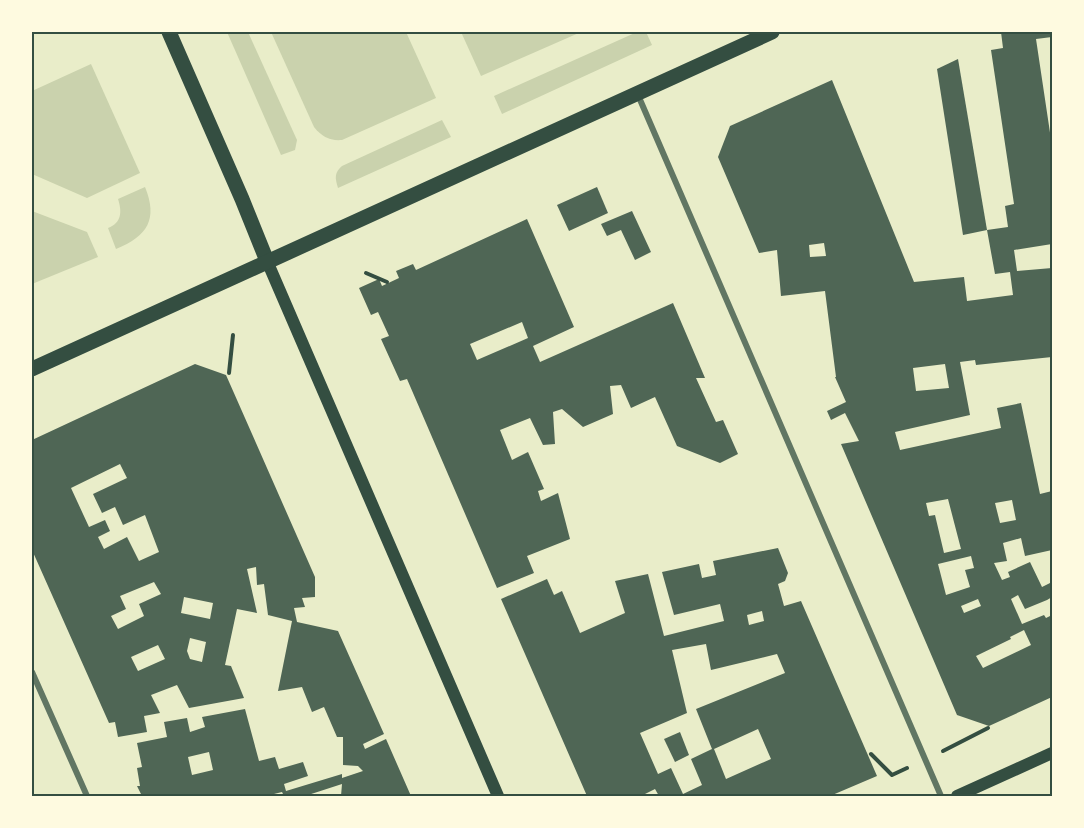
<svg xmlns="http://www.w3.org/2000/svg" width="1084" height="828" viewBox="0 0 1084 828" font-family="'Nunito Sans',sans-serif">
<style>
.green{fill:#cad2ad}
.building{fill:#4f6655;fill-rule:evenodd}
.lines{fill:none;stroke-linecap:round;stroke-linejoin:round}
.path{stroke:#344e41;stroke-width:4}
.minor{stroke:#617663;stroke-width:6}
.secondary{stroke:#344e41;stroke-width:12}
.primary{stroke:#344e41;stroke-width:15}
.neatline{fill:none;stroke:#344e41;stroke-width:2}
</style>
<rect width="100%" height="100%" fill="#e9edc9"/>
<g class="green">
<path d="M227,32H248L297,140L295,150L281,155Z"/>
<path d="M271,32H406L436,98L342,140C330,141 322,137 314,127Z"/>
<path d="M461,32H581L481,76Z"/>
<path d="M637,32H646L652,45L502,114L494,96Z"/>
<path d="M91,64L140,173L87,198L32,174V91Z"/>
<path d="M442,120L451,137L338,188C335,178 334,173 342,166Z"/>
<path d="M145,187C158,219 148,236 116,249L108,228C122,223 122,211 118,199Z"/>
<path d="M32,211L87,232L98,257L32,284Z"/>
</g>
<g class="building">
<path d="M1001,32H1052V37L1036,39L1052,146V244L1014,250L1017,271L1052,268V357L976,365L975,360L960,362L970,415L895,432L900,450L1001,428L997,408L1021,403L1040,494L1052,491V550L1025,556L1021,538L1003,543L1007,561L994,563L1002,580L1010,577L1008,572L1030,562L1042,587L1052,582V597L1047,600L1025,609L1018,595L1011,599L1022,624L1044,615L1046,618L1052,615V697L989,726L957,715L841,444L859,441L845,413L831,420L827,411L846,402L835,377H836L825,291L781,296L777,250L759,253L718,157L730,126L832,80L914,282L964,277L967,301L1013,295L1010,272L995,274L987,230L1008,227L1005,206L1014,204L991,50L1003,48ZM824,243L826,256L810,257L809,245ZM945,364L949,388L916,391L913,368ZM948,499L961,549L944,553L935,515L929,516L926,503ZM1012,500L1016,520L1000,523L995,503ZM971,556L974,568L965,570L970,587L946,595L938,564ZM978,599L981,606L964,613L961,606ZM1024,630L1031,645L983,668L976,656L1011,639L1010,637Z"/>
<path d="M958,59L987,230L963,235L937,69Z"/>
<path d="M597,187L608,213L569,231L557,205Z"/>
<path d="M632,211L651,252L635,260L621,230L607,236L601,224Z"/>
<path d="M527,219L574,327L533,346L540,362L673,303L705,378H696L716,422L723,420L738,454L720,463L677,446L655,397L631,408L621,385L610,386L613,414L583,427L562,409L553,412L555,444L543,445L530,418L500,430L512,460L528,452L544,489L538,491L541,501L558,493L570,539L527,556L534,573L497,588L407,379L400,381L381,339L389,336L378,312L371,315L359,288L379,279L382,286L399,278L396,271L413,264L416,270ZM522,322L528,338L477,360L470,344Z"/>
<path d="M195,364L226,375L315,577V597L302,598L305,607L294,608L297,622L338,631L384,734L363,744L365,749L386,739L411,796H341L342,784L305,796H284L282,792L266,796H142L137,786H140L137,768L142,767L137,743L167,737L164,722L187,718L190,732L205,727L202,717L245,709L259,761L275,757L279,769L303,762L308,776L284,784L286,791L342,774V778L363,771L358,766L343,765V737H337L324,707L312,712L302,687L278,691L292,621L268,615L264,584L257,585L256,567L247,569L257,613L237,609L225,665L231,666L244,698L189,708L177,685L151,695L160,713L144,716L147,732L118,737L115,722L109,723L32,550V440ZM120,464L127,478L93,494L102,513L115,507L123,525L145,515L159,552L139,561L127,537L104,549L98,537L110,531L105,520L89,527L71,488ZM154,582L161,594L139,604L144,616L118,629L111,616L126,609L120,596ZM184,597L213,603L210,619L181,613ZM190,638L206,642L202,662L190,659L187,651ZM158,645L165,659L138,671L131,657ZM209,752L213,770L192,775L188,757Z"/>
<path d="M778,548L788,573L785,581L778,584L784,606L801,601L877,776L830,796H659L655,789L645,794L646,796H587L501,599L547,579L554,595L562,591L580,633L625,613L615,581L648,574L664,636L724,621L720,604L674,615L662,572L699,564L702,578L716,575L713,561ZM762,611L764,621L749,625L747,615ZM706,644L711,670L777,654L785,673L696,709L712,749L691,759L702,785L683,794L671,768L658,774L640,733L687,713L672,650ZM758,729L771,759L726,779L714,749Z"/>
<path d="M680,732L689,755L675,762L664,739Z"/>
</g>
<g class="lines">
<g class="path">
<path d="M366,273L387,282"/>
<path d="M229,373L233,335"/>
<path d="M943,751L988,728"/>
<path d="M871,754L892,775L907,768"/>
</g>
<g class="minor">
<path d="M638,95L941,796"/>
<path d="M32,672L87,796"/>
</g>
<g class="secondary">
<path d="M267,261L498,796"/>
<path d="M957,796L1052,753"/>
</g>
<g class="primary">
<path d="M169,32L242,199L267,261"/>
<path d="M32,369L772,32"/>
</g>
</g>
<rect width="1084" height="828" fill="none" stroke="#fefae0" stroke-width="66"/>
<rect x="33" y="33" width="1018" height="762" class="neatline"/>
</svg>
